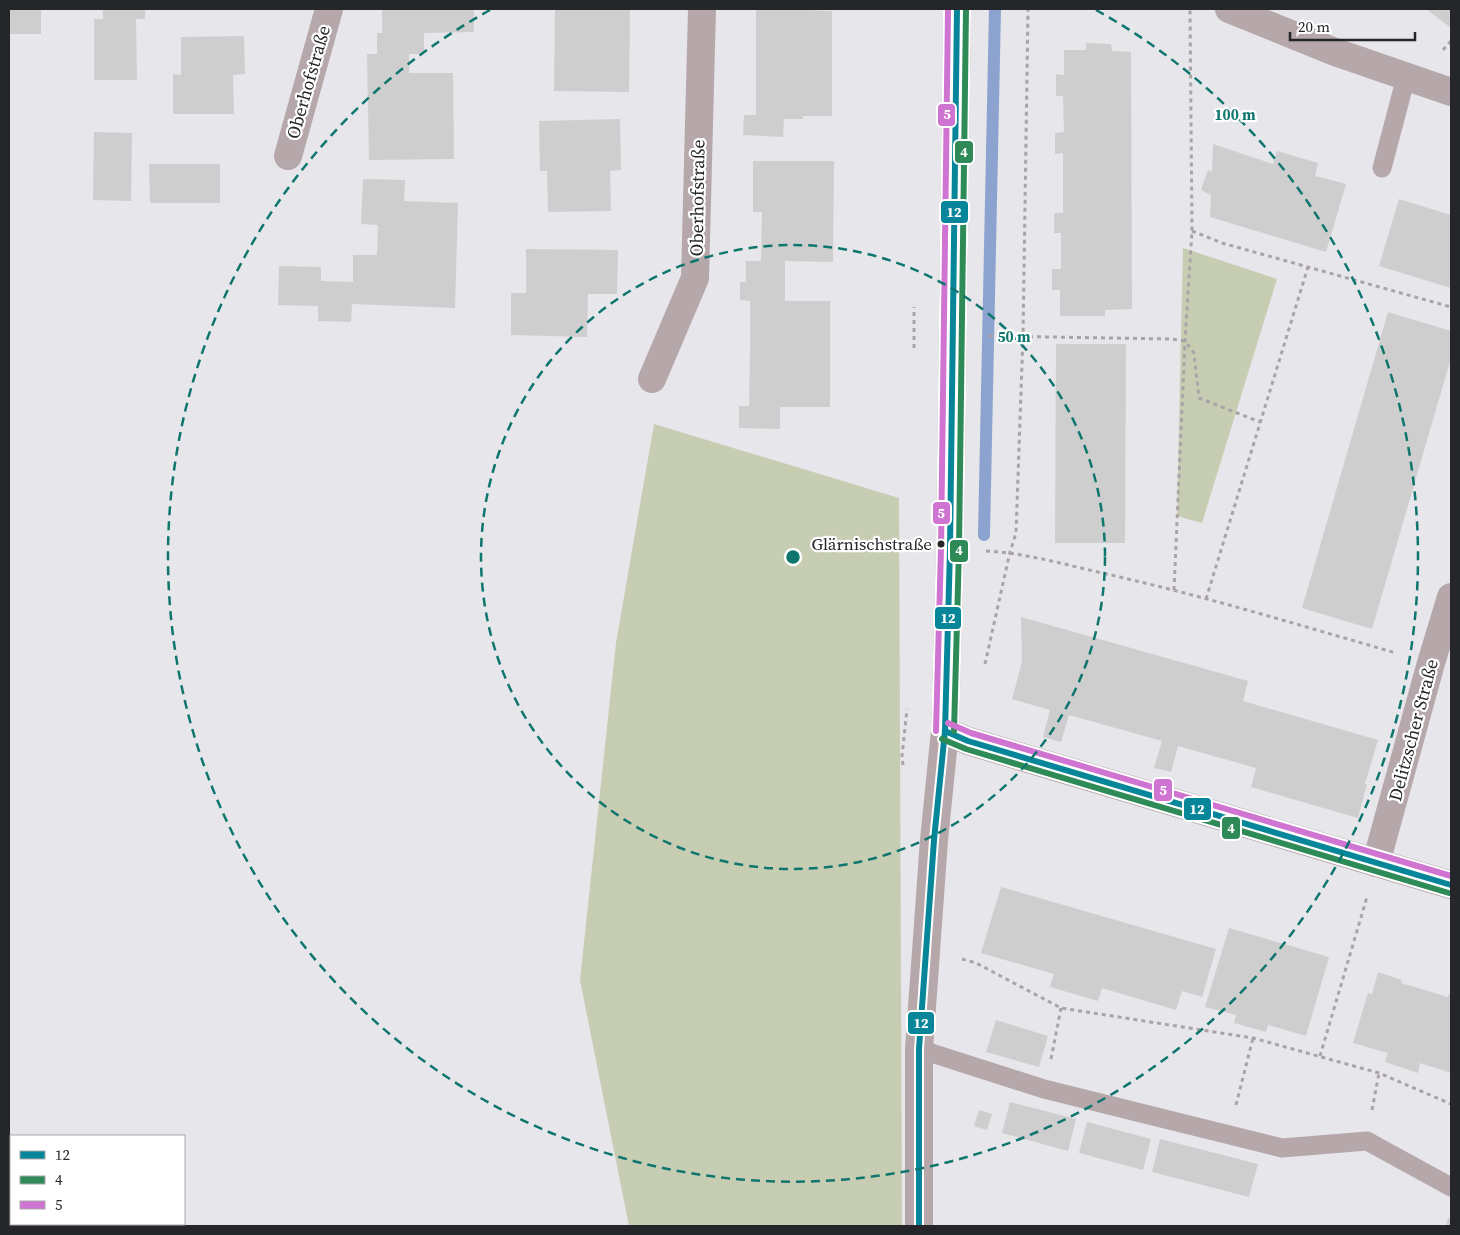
<svg xmlns="http://www.w3.org/2000/svg" width="1460" height="1235" viewBox="0 0 1460 1235" font-family="'Source Serif 4',serif">
<style>
.green{fill:#c7cdb3}
.lines{fill:none;stroke-linecap:round;stroke-linejoin:round}
.stream{stroke:#8ca3cf;stroke-width:12}
.building{fill:#cfcecf}
.path{stroke:#aca3a5;stroke-width:3;stroke-dasharray:4 4;stroke-linecap:butt}
.lane{stroke:#b6a7aa;stroke-width:19}
.street{stroke:#b6a7aa;stroke-width:28}
.bus-1-casing{stroke:#fff;stroke-width:10}
.bus-2-casing{stroke:#fff;stroke-width:10}
.bus-3-casing{stroke:#fff;stroke-width:10}
.bus-1{stroke:#078699;stroke-width:6}
.bus-2{stroke:#2e8b57;stroke-width:6}
.bus-3{stroke:#d074d1;stroke-width:6}
.ring{fill:none;stroke:#0f766e;stroke-width:2.5;stroke-dasharray:9 6}
.bus-dot{fill:#25262a;stroke:#fff;stroke-width:2}
.labels{text-anchor:middle;dominant-baseline:central;stroke-width:4.5;stroke-linejoin:round;paint-order:stroke}
.bus-label{font-size:17px;fill:#25262a;stroke:#fff;text-anchor:end}
.street-label{font-size:18px;fill:#25262a;stroke:#fff}
.centre{fill:#0f766e;stroke:#fff;stroke-width:2.5}
.ring-label{font-size:15px;text-anchor:middle;font-weight:bold;fill:#0f766e;stroke:#fff;stroke-width:4.5;stroke-linejoin:round;paint-order:stroke}
.line-badge{stroke:#fff;stroke-width:2}
.badge-label{font-size:14px;text-anchor:middle;font-weight:bold;fill:#fff}
</style>
<rect width="100%" height="100%" fill="#e6e6eb"/>
<g class="green">
<path d="M1183,248L1277,279L1202,523L1177,516Z"/>
<path d="M654,424L899,498L902,1226H629L580,980L616,643Z"/>
</g>
<g class="lines">
<path class="stream" d="M984,535L995,9"/>
</g>
<g class="building">
<rect x="9" y="9" width="32" height="25"/>
<path d="M103,9H145V19H136L137,80H94V19H103Z"/>
<path d="M382,9H474V32L424,33V54H409V73H453L454,159L369,160L367,54H377V33H382Z"/>
<path d="M555,9H630L629,92L554,91Z"/>
<path d="M756,9H804V10L832,11V116H803V119H784L783,137L743,135L744,115H756Z"/>
<path d="M1426,9H1451V28Z"/>
<path d="M244,36L245,74L233,75L234,114H173V74L181,75V37Z"/>
<path d="M1086,43L1111,44L1112,51L1131,52L1132,309L1105,310V316H1060V290H1052V269H1061V233H1054V213H1063V153L1055,154V133L1064,132L1063,96H1056V74L1064,75V50H1086Z"/>
<path d="M620,119L621,170L610,171L611,211L548,212L547,171H540L539,121Z"/>
<path d="M94,132L132,133L131,201L93,200Z"/>
<path d="M1213,144L1273,164L1277,151L1318,163L1315,176L1346,184L1326,252L1210,217L1211,195L1201,190L1208,170L1212,172Z"/>
<path d="M753,161H834L833,262L785,261V301H830V407H780V429L739,428V406H749L750,354V301L740,300V282H746V261H761L762,212H753Z"/>
<path d="M149,164H220V203H150Z"/>
<path d="M363,179L405,180L404,201L458,203L455,308L352,304L351,322L318,321V306L278,305L279,266L321,267V281L353,282V255H377L378,225L361,224Z"/>
<path d="M1399,199L1451,215V288L1379,266Z"/>
<path d="M526,249L618,250L617,294H588L587,337L511,335V293H526Z"/>
<path d="M1388,312L1451,331V358L1372,629L1302,608Z"/>
<path d="M1056,344H1126L1125,543H1055Z"/>
<path d="M1021,617L1248,681L1243,701L1378,740L1365,784H1367L1358,818L1251,787L1256,768L1178,746L1171,772L1154,768L1162,741L1069,715L1061,742L1043,737L1050,710L1012,699L1022,662Z"/>
<path d="M1001,887L1216,949L1202,997L1182,991L1176,1010L1102,988L1098,1001L1050,987L1054,974L981,953Z"/>
<path d="M1229,928L1329,957L1306,1036L1268,1025L1266,1032L1234,1023L1236,1015L1205,1007Z"/>
<path d="M1378,972L1402,980L1401,983L1448,997L1449,994L1451,995V1073L1420,1063L1418,1073L1385,1062L1388,1053L1353,1043L1368,993L1372,994Z"/>
<path d="M996,1020L1048,1036L1039,1067L986,1052Z"/>
<path d="M1010,1102L1076,1119L1068,1151L1002,1133Z"/>
<path d="M979,1110L992,1114L987,1130L974,1126Z"/>
<path d="M1087,1122L1151,1139L1143,1170L1079,1153Z"/>
<path d="M1160,1139L1258,1164L1249,1197L1152,1172Z"/>
<path d="M1448,1218L1451,1219V1226H1446Z"/>
</g>
<g class="lines">
<g class="path">
<path d="M1443,50L1451,41"/>
<path d="M1192,231L1222,243L1451,307"/>
<path d="M989,336L1171,339L1185,341L1194,353L1199,398L1260,422"/>
<path d="M914,348V307"/>
<path d="M986,551C1025,553 1063,564 1102,573C1201,595 1299,625 1396,653"/>
<path d="M1174,590L1185,341L1192,231L1190,9"/>
<path d="M1206,599L1308,267"/>
<path d="M985,664L1010,552L1016,533L1023,336L1028,9"/>
<path d="M903,765L902,756L907,709"/>
<path d="M962,959L976,963L1061,1008L1253,1038L1379,1073L1451,1104"/>
<path d="M1320,1056L1367,897"/>
<path d="M1051,1059L1061,1008"/>
<path d="M1236,1105L1253,1038"/>
<path d="M1372,1110L1379,1073"/>
</g>
<g class="lane">
<path d="M1382,168L1406,77"/>
<path d="M919,1049L1044,1089L1282,1148L1367,1141L1451,1187"/>
</g>
<g class="street">
<path d="M1229,9L1335,52L1451,92"/>
<path d="M288,156L329,9"/>
<path d="M652,379L695,278L702,9"/>
<path d="M945,731L968,741L1451,885"/>
<path d="M1376,863L1431,663L1451,597"/>
<path d="M919,1226V1049L934,840L945,731L950,549L957,9"/>
</g>
<defs>
<g id="bus-1">
<path d="M945,731L968,741L1451,885"/>
<path d="M919,1226V1049L934,840L945,731L950,549L957,9"/>
</g>
<g id="bus-2">
<path d="M954,731L959,549L966,9"/>
<path d="M942,739L966,749L1449,893"/>
</g>
<g id="bus-3">
<path d="M948,723L971,733L1451,876"/>
<path d="M936,731L941,549L948,9"/>
</g>
</defs>
<use href="#bus-1" class="bus-1-casing"/>
<use href="#bus-2" class="bus-2-casing"/>
<use href="#bus-3" class="bus-3-casing"/>
<use href="#bus-1" class="bus-1"/>
<use href="#bus-2" class="bus-2"/>
<use href="#bus-3" class="bus-3"/>
</g>
<g class="ring">
<circle cx="793" cy="557" r="312"/>
<path d="M1096 10A625 625 0 1 1 490 10"/>
</g>
<circle class="bus-dot" cx="941" cy="544" r="4.5"/>
<g class="labels">
<g class="bus-label">
<text x="932" y="544">Glärnischstraße</text>
</g>
<g class="street-label">
<text transform="translate(308 82) rotate(-74)">Oberhofstraße</text>
<text transform="translate(697 198) rotate(-89)">Oberhofstraße</text>
<text transform="translate(1413 730) rotate(-75)">Delitzscher Straße</text>
</g>
</g>
<circle cx="793" cy="557" r="8" class="centre"/>
<g class="ring-label">
<text x="1235" y="120">100 m</text>
<text x="1014" y="342">50 m</text>
</g>
<g class="line-badge">
<rect x="937" y="103" width="19" height="24" rx="5" fill="#d074d1"/>
<rect x="954" y="140" width="20" height="24" rx="5" fill="#2e8b57"/>
<rect x="940" y="200" width="29" height="24" rx="5" fill="#078699"/>
<rect x="932" y="501" width="19" height="24" rx="5" fill="#d074d1"/>
<rect x="949" y="539" width="20" height="24" rx="5" fill="#2e8b57"/>
<rect x="934" y="606" width="28" height="24" rx="5" fill="#078699"/>
<rect x="1153" y="778" width="20" height="24" rx="5" fill="#d074d1"/>
<rect x="1183" y="797" width="29" height="24" rx="5" fill="#078699"/>
<rect x="1221" y="816" width="20" height="24" rx="5" fill="#2e8b57"/>
<rect x="907" y="1011" width="28" height="24" rx="5" fill="#078699"/>
</g>
<g class="badge-label">
<text x="947" y="119">5</text>
<text x="964" y="157">4</text>
<text x="954" y="217">12</text>
<text x="941" y="518">5</text>
<text x="959" y="555">4</text>
<text x="948" y="623">12</text>
<text x="1163" y="795">5</text>
<text x="1197" y="814">12</text>
<text x="1231" y="833">4</text>
<text x="921" y="1028">12</text>
</g>
<rect width="1460" height="1235" fill="none" stroke="#25262a" stroke-width="20"/>
<rect x="10" y="1135" width="175" height="90" fill="#ffffff" stroke="#a8a8aa"/>
<rect x="20" y="1151" width="25" height="8" fill="#078699" stroke="#a8a8aa"/>
<text x="55" y="1160" font-size="15" fill="#25262a">12</text>
<rect x="20" y="1176" width="25" height="8" fill="#2e8b57" stroke="#a8a8aa"/>
<text x="55" y="1185" font-size="15" fill="#25262a">4</text>
<rect x="20" y="1201" width="25" height="8" fill="#d074d1" stroke="#a8a8aa"/>
<text x="55" y="1210" font-size="15" fill="#25262a">5</text>
<path d="M1290 32v8h125v-8" fill="none" stroke="#25262a" stroke-width="2.5"/>
<text x="1298" y="32" font-size="15" fill="#25262a" stroke="#ffffff" stroke-width="4" paint-order="stroke">20 m</text>
</svg>
